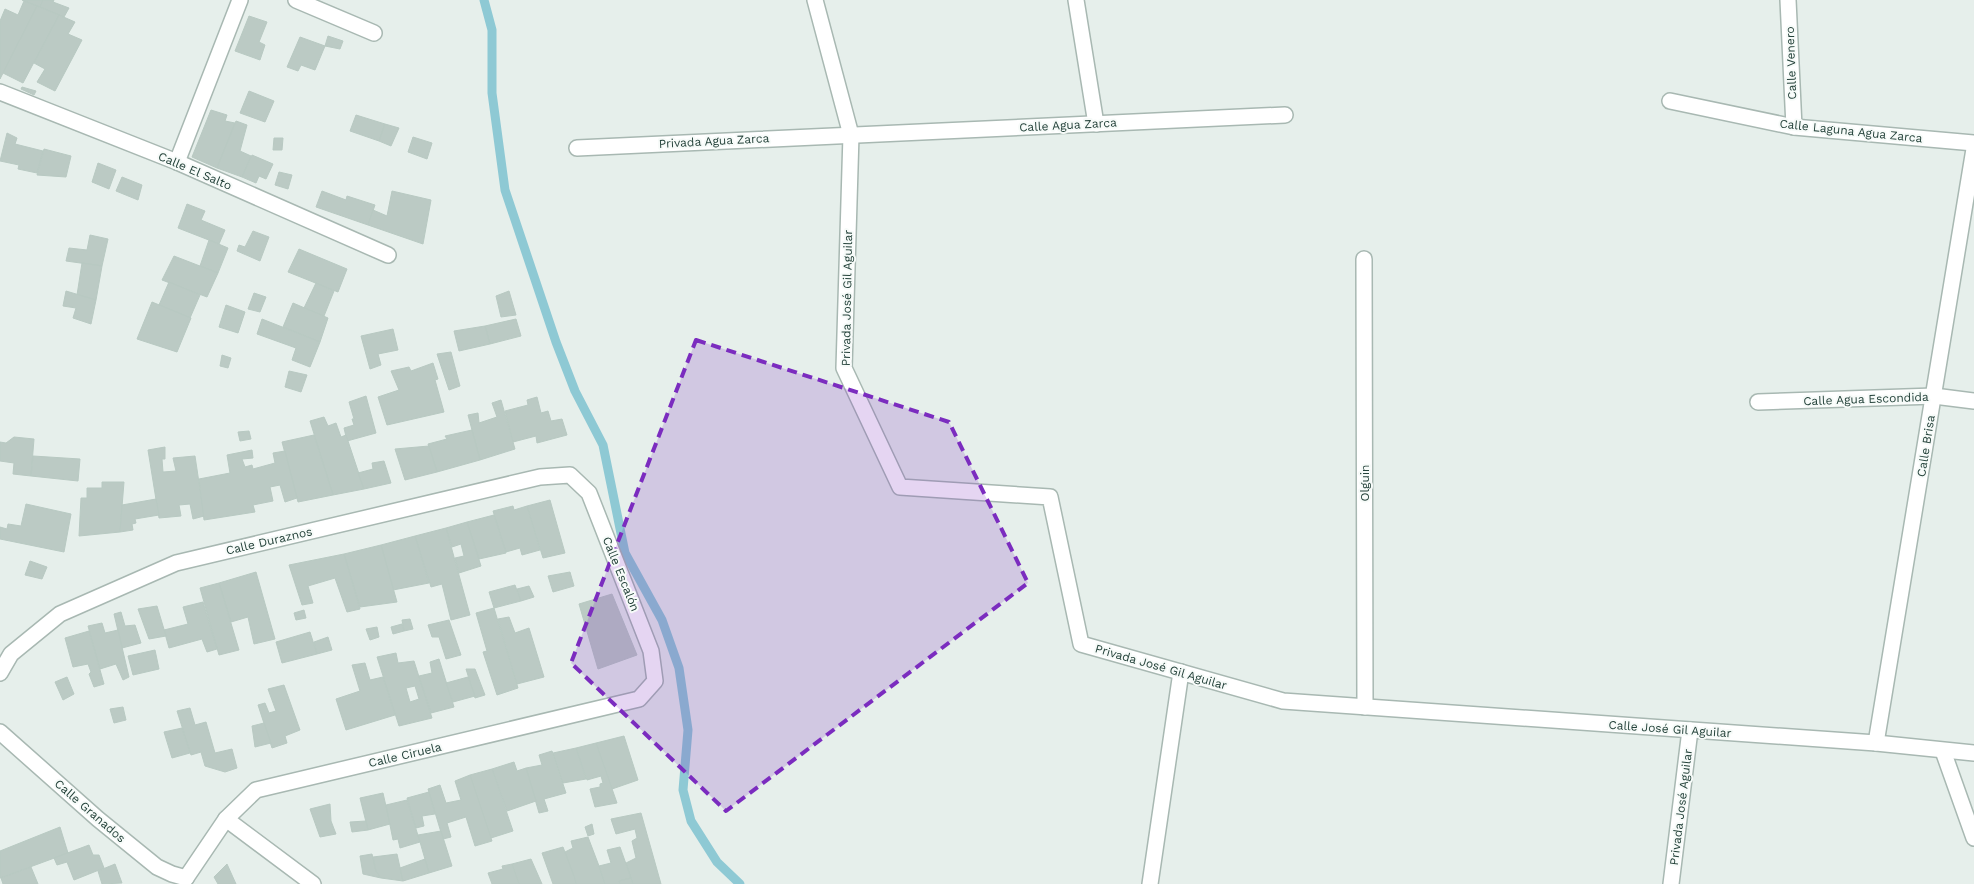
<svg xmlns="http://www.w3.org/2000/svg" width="1974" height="884" viewBox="0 0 1974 884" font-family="'Work Sans',sans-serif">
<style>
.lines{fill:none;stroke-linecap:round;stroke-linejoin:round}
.stream{stroke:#8ec9d4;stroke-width:9}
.building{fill:#bbcac4;stroke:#b8c9c2;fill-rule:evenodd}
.street-casing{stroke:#a8b8b2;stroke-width:18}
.street{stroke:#fff;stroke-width:15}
.marked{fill:#7b2cbf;fill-opacity:0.2;stroke:#7b2cbf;stroke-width:4;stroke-dasharray:10 6;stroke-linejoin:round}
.labels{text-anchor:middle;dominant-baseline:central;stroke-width:4;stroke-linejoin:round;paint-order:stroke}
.street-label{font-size:12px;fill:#24423a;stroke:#f7fbf9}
</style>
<rect width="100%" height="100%" fill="#e6efeb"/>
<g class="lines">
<path class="stream" d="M484,0L492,30V93L505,190L556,342L575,391L603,445L625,553L662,620L679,668L688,730L683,790L691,821L717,862L740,884"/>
</g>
<g class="building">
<path d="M22,0H43L40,7Z"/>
<path d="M43,0H54L53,2L69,8L64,17L40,7Z"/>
<path d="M24,1L37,6L0,79V21L5,9L18,15Z"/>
<path d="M37,6L59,15L23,83L3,73Z"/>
<path d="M59,15L75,22L68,34L82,40L55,91L37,82L45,69L34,63Z"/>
<path d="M249,16L267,22L259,42L265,45L260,60L235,51Z"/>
<path d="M328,36L343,41L340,49L325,46Z"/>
<path d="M300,37L325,46L315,70L301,65L298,71L287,67Z"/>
<path d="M22,87L36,91L34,95L21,89Z"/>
<path d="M249,91L274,101L265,122L240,113Z"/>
<path d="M211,110L227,115L225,121L235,123L217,168L192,157Z"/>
<path d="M356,115L385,124L379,141L350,131Z"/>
<path d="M236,121L247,125L240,151L251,156L242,177L217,168Z"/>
<path d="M385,124L399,128L391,146L379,141Z"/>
<path d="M7,133L17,138L15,144L43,151L37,173L18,169L19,165L0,161Z"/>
<path d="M413,137L432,143L427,159L408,152Z"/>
<path d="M274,138H283L282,150H273Z"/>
<path d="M44,149L71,156L66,177L37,175Z"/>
<path d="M252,155L273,164L266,179L259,176L256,183L242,177Z"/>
<path d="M98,163L116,170L109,189L92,182Z"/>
<path d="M279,172L292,175L288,189L275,185Z"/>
<path d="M122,177L142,185L138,200L116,191Z"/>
<path d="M322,191L346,200L347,196L375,205L368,225L316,207Z"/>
<path d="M392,191L431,200L423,244L368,225L373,210L387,216Z"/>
<path d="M187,204L205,211L201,220L225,230L219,244L178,228Z"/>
<path d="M253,231L269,237L260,261L237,251L239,245L245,247Z"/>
<path d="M90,235L108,239L102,266L66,261L69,248L87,250Z"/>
<path d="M209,240L228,248L218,273L200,266Z"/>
<path d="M299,249L347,269L338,292L288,272Z"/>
<path d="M174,256L218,273L207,297L162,280Z"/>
<path d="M82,263L102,266L96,300L77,295Z"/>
<path d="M169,282L200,295L190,318L159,305Z"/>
<path d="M316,283L334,291L324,316L304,308Z"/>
<path d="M66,291L96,300L91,324L73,318L76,308L63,306Z"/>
<path d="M509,291L516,315L501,317L496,296Z"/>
<path d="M254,293L266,297L260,312L248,309Z"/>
<path d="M152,302L191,318L177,352L137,339Z"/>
<path d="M293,303L328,318L320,342L283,327Z"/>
<path d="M226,305L245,312L238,333L219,327Z"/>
<path d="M262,319L320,342L310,367L292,360L296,348L257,334Z"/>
<path d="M516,319L521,336L490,344L485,326Z"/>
<path d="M485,326L490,344L459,351L454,331Z"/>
<path d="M393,329L398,350L378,354L381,365L370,369L361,336Z"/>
<path d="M451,352L460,386L449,390L437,354Z"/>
<path d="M222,355L231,358L228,368L220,366Z"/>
<path d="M433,363L438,379L435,380L444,412L387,425L378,397L399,390L391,371L409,367L411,371Z"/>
<path d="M289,371L307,375L301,392L285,387Z"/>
<path d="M366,396L376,433L347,441L344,428L354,425L352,419H354L349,402Z"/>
<path d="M537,397L541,413L548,411L551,421L562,419L567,435L537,443L536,436L513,442L505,411L528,405L527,400Z"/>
<path d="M501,400L515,449L480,460L468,415L478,413L479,423L497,417L492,403Z"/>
<path d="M324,417L328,426L336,423L341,437L346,435L364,489L333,495L310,421Z"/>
<path d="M472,430L480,460L437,472L428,444L447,439L445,436Z"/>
<path d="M249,431L251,439L240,441L238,432Z"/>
<path d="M314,435L333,495L298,502L282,442Z"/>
<path d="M14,437L34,439L31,476L13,474L14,463L0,461V442L6,443Z"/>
<path d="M429,446L437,472L405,480L395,449Z"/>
<path d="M165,447V459H162L163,472L176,471L173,458L195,456L204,516L193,519L190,504L179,505L181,516L159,518L148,450Z"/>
<path d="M252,450L253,458L242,459L245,467L252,465L253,469L275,463L273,453L285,451L297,498L285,502L280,485L270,487L273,501L253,505L255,512L204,520L199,479L230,473L227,455Z"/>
<path d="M33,456L80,459L78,481L31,476Z"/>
<path d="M384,461L391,483L364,489L358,473L373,469L372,463Z"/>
<path d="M102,482H124L120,532L79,536L81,498H87V488H102Z"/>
<path d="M156,499L159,515L135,519L136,523L132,524L133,530L120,532L122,505Z"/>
<path d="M550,500L565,553L543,558L527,506Z"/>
<path d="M26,504L71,514L64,552L0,539V527L7,529L8,524L21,526Z"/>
<path d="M513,506L514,510L527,506L540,550L522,555L520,548L506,552L493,511Z"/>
<path d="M494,515L506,553L479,559L467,522Z"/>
<path d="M467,522L481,566L459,573L455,558L464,556L461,544L452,547L446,528Z"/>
<path d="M446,528L470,615L451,620L442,584L431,587L415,536Z"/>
<path d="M415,536L429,583L393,590L381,545Z"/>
<path d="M381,545L397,602L360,607L344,554Z"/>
<path d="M344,554L360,609L347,612L335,578L308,586L313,603L302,605L289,565Z"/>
<path d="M30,561L47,567L42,579L25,575Z"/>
<path d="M256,572L275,639L254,644L248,617L231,622L219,583Z"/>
<path d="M570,572L574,586L553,592L548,576Z"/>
<path d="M219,583L239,650L219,655L200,588Z"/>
<path d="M515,585L521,601L494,608L489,592Z"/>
<path d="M529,586L534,597L521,601L517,589Z"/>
<path d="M612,594L637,655L598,669L579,604Z"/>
<path d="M203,602L217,649L207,652L202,639L169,648L164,630L188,624L183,607Z"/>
<path d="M157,606L166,636L149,639L138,609Z"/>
<path d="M494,608L518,688L497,695L483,652L487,651L476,613Z"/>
<path d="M304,610L306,618L296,620L294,613Z"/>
<path d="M121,612L125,626L135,625L141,643L122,648L114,614Z"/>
<path d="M509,617L515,633L529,628L544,677L517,684L498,619Z"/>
<path d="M410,619L413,629L404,631L402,620Z"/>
<path d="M449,620L461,655L446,659L439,637H432L428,625Z"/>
<path d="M102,623L105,633L118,630L129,677L123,680L116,664L100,669L88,626Z"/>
<path d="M402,624L404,631L393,634L391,627Z"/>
<path d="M377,627L379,637L370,640L366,629Z"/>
<path d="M89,631L104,684L94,687L89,674L91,672L88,664L73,667L65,638Z"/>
<path d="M310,632L317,654L282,663L276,642Z"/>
<path d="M328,637L332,650L317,654L314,642Z"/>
<path d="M155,650L159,669L133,675L128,656Z"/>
<path d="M396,653L398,663L414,661L432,718L399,726L377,657ZM415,686L419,699L410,702L406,688Z"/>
<path d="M439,659L454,707L431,713L419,676L432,673L430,662Z"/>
<path d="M365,663L370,680L383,677L395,715L346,730L336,699L360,691L352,665Z"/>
<path d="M466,669H475L485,695L475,698Z"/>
<path d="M67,677L74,694L63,700L55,682Z"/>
<path d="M468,677L475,696L453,702L446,683Z"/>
<path d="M284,685L300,730L285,736L287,743L272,748L258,705L265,703L269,713L276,711L268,689Z"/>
<path d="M123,707L126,720L114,723L110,709Z"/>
<path d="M190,708L195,725L206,722L215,753L232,749L237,768L225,772L205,766L201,752L191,755L177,711Z"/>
<path d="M264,723L271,743L255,747L252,726Z"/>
<path d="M182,728L190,753L172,758L164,732Z"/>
<path d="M624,736L638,780L612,789L596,743Z"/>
<path d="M596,743L617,803L595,807L590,789L600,787V784L603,783L601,776L587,780L576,748Z"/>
<path d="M576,748L586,779L563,783L553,753Z"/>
<path d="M552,751L566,793L544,799L548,811L539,813L526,768L542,765L539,755Z"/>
<path d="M514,762L517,771L526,768L536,801L507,811L492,769Z"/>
<path d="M492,769L513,831L491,838L470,775Z"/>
<path d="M470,775L492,841L475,846L466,817L447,823L451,837L443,839L428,789L440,785L446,803L461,800L455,781Z"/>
<path d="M429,792L435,814L422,816L424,826L416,828L407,798Z"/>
<path d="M383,793L390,824L368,830L360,798Z"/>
<path d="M407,800L420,842L400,848L398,839L393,840L386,805Z"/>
<path d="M330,804L331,821L336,834L320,837L310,809Z"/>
<path d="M641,813L661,884H633L626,863L636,858L632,841L637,838L635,829L616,834L611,819Z"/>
<path d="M366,821L368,830L352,832L350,822Z"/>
<path d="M592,824L594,834L588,836L585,827Z"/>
<path d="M60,827L68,853L0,878V851Z"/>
<path d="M441,831L452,866L429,873L418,835Z"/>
<path d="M588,837L599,866L605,884H576L565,852L573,848L571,841Z"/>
<path d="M89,845L93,855H99L104,868L74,880L67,862L57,865L54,858Z"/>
<path d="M563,847L574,876L576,884H553L542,853Z"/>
<path d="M620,847L631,878L619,881L620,884H605L599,866L611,863L607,850Z"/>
<path d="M372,854L376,871L381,878L363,874L360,856Z"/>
<path d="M397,854L403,881L381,878L376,871L373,857Z"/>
<path d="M425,859L429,873L403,881L400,868Z"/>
<path d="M531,859L542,884H519L512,864Z"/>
<path d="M115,864L122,883L102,884L98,871Z"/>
<path d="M227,864L236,884H218L214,877Z"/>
<path d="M512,864L519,884H492L488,873L503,869L502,866Z"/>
<path d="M31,867L38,884H3L1,878Z"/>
<path d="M631,878L633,884H620L619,881Z"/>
</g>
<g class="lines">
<defs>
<g id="street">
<path d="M296,0L374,33"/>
<path d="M815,0L851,135L844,368L900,487L1050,497L1081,644L1283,701L1876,743L1974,753"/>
<path d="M1076,0L1096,124"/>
<path d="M1788,0L1794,127"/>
<path d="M0,92L177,162L388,255"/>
<path d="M1670,101L1794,127L1974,143"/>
<path d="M577,148L1285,115"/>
<path d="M177,162L240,0"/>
<path d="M1364,259L1365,707"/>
<path d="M1758,402L1934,396L1974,401"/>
<path d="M0,673L11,654L60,614L176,563L540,477L570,475L589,493L651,651L655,681L639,699L256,790L226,819L186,878"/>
<path d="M0,732L98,819L157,867L172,874L186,878"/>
<path d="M1876,743L1974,149"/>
<path d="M1943,751L1974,838"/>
<path d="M226,819L313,884"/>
<path d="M1150,884L1181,672"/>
<path d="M1671,884L1690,730"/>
</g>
</defs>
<use href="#street" class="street-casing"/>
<use href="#street" class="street"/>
</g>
<path class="marked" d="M696,340L949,422L1028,583L726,811L571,663Z"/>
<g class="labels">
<g class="street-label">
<text transform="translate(1791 63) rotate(-92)">Calle Venero</text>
<text transform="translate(1068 125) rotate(-3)">Calle Agua Zarca</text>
<text transform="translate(1851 131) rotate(6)">Calle Laguna Agua Zarca</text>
<text transform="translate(714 141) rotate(-3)">Privada Agua Zarca</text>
<text transform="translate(195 171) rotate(23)">Calle El Salto</text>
<text transform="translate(847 298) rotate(-89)">Privada José Gil Aguilar</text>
<text transform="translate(1866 399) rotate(-2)">Calle Agua Escondida</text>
<text transform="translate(1926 446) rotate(-81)">Calle Brisa</text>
<text transform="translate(1365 483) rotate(-90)">Olguin</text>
<text transform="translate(269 541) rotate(-13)">Calle Duraznos</text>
<text transform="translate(621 574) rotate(68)">Calle Escalón</text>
<text transform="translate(1161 667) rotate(16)">Privada José Gil Aguilar</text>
<text transform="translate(1670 729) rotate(4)">Calle José Gil Aguilar</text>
<text transform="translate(405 755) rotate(-13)">Calle Ciruela</text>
<text transform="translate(1681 807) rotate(-83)">Privada José Aguilar</text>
<text transform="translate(90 811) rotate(41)">Calle Granados</text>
</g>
</g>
</svg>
